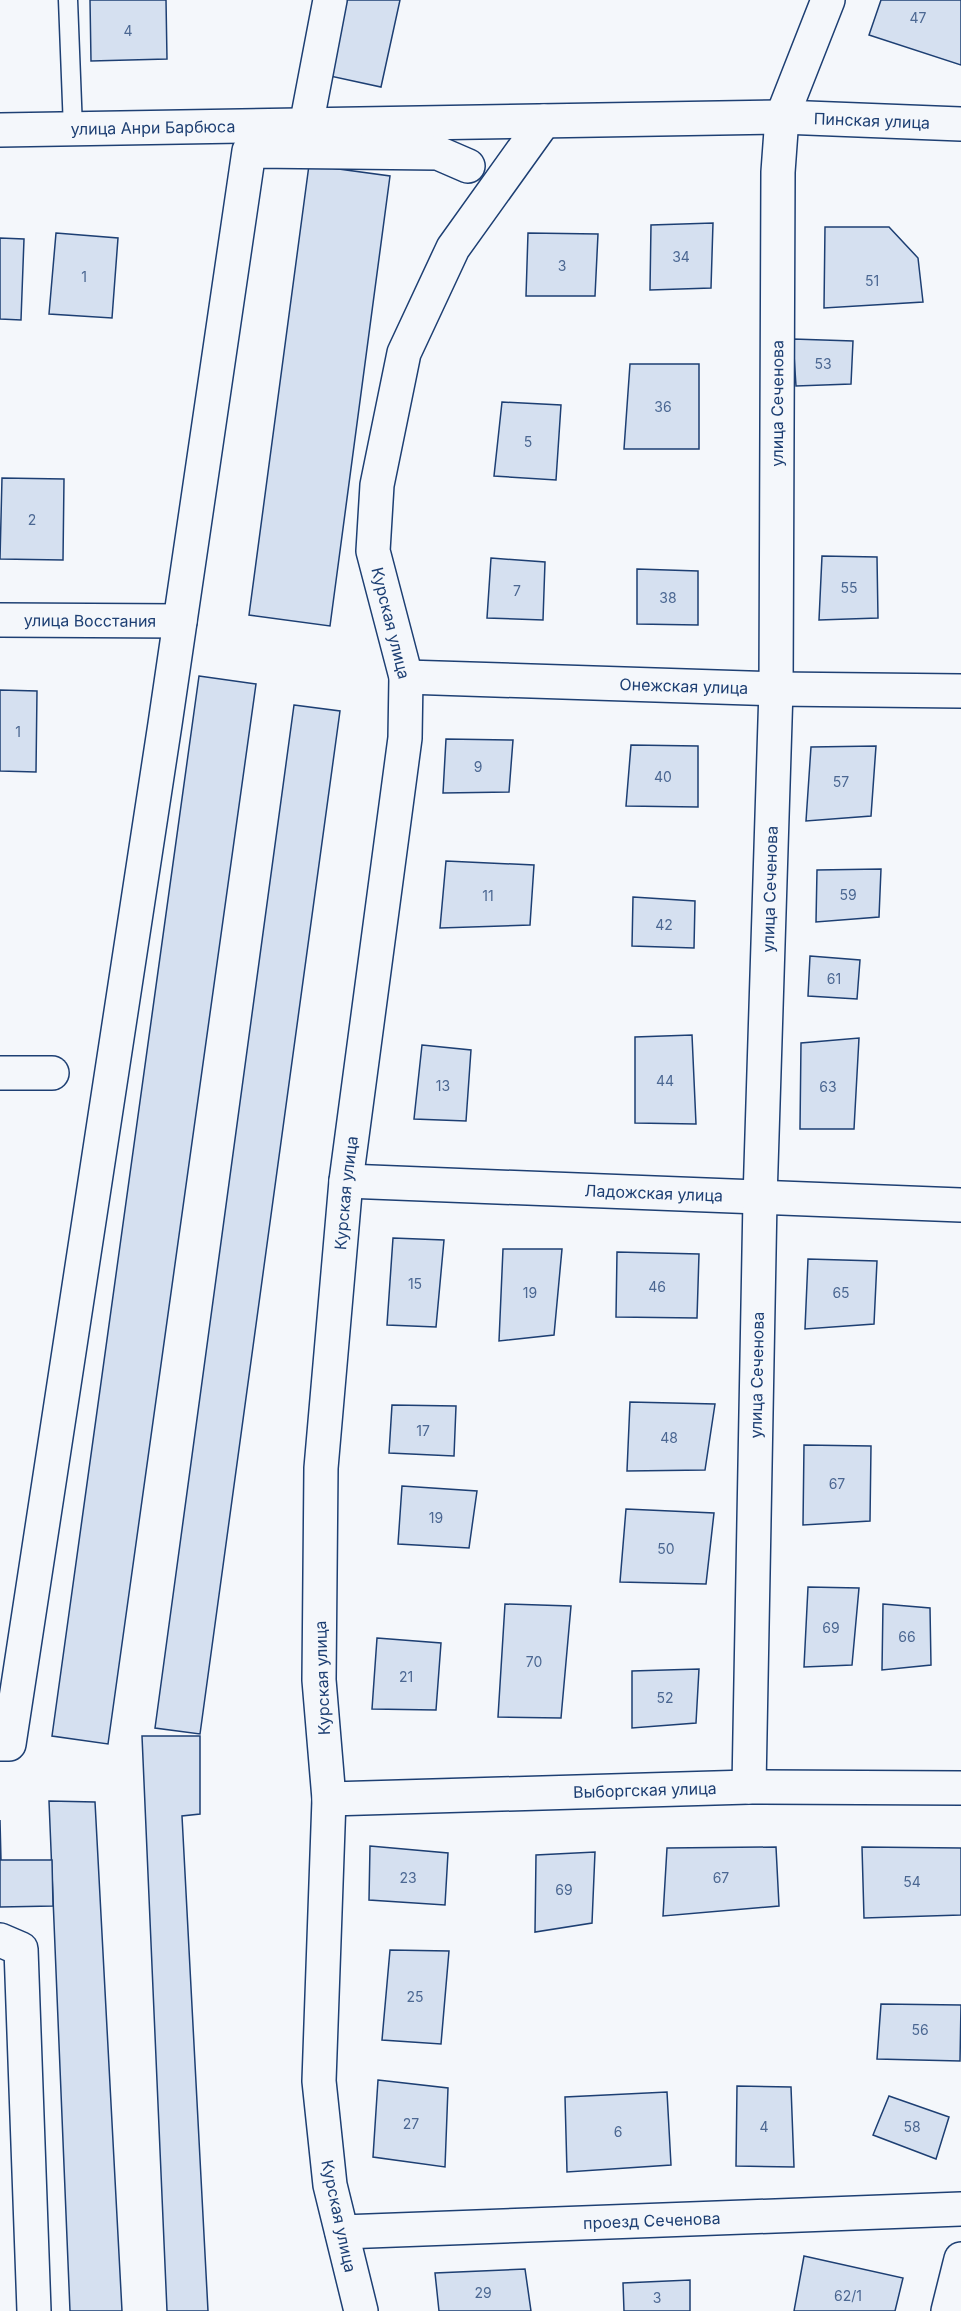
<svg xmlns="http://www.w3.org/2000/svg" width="961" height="2311" viewBox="0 0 961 2311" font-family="Inter,sans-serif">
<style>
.building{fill:#d5e0f0;stroke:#1d3f73;stroke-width:1.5}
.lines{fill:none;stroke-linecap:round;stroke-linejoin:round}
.lane-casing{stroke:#1d3f73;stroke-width:21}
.street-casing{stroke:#1d3f73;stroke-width:36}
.lane{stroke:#f4f7fb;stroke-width:18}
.street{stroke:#f4f7fb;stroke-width:33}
.labels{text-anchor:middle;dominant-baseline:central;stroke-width:4.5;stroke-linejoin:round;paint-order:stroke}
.number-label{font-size:14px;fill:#4b6792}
.street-label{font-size:16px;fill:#1d3f73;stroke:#f4f7fb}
</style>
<rect width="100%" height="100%" fill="#f4f7fb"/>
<g class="building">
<path d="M90,0H166L167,59L91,61Z"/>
<path d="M347,0H400L381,87L330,76Z"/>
<path d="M881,0H961V65L869,35Z"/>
<path d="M309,165L390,176L330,626L249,615Z"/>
<path d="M713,223L711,288L650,290L651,225Z"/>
<path d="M825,227H889L918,258L923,302L824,308Z"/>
<path d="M56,233L118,238L112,318L49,314Z"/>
<path d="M528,233L598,234L595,296H526Z"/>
<path d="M0,238L24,239L21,320L0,319Z"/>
<path d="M793,339L853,341L851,384L796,386Z"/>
<path d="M630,364H699V449H624Z"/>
<path d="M502,402L561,405L556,480L494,476Z"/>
<path d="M2,478L64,479L63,560L0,559Z"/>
<path d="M822,556L877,557L878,618L819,620Z"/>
<path d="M491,558L545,562L543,620L487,618Z"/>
<path d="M637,569L698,571V625L637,624Z"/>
<path d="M199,676L256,684L108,1744L52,1736Z"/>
<path d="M0,690L37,691L36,772L0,771Z"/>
<path d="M294,705L340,711L200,1734L155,1728Z"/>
<path d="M446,739L513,740L509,792L443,793Z"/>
<path d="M631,745L698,746V807L626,806Z"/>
<path d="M876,746L871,816L806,821L811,747Z"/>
<path d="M446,861L534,865L530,925L440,928Z"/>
<path d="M881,869L879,917L816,922L817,870Z"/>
<path d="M633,897L695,901L694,948L632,946Z"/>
<path d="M810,956L860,960L857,999L808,996Z"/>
<path d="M692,1035L696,1124L635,1123V1037Z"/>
<path d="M859,1038L854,1129H800L801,1043Z"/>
<path d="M422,1045L471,1050L466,1121L414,1119Z"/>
<path d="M393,1238L444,1240L436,1327L387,1325Z"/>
<path d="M503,1249H562L554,1335L499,1341Z"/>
<path d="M617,1252L699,1254L697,1318L616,1317Z"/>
<path d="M808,1259L877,1261L874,1324L805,1329Z"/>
<path d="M630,1402L715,1404L705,1470L627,1471Z"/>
<path d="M392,1405L456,1406L454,1456L389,1453Z"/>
<path d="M804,1445L871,1446L870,1521L803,1525Z"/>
<path d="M402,1486L477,1491L469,1548L398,1544Z"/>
<path d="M626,1509L714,1513L706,1584L620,1582Z"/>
<path d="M808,1587L859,1588L852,1665L804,1667Z"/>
<path d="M505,1604L571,1606L561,1718L498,1717Z"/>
<path d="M883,1604L930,1608L931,1665L882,1670Z"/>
<path d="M377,1638L441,1643L436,1710L372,1709Z"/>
<path d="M699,1669L696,1723L632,1728V1671Z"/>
<path d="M142,1736H200V1814L182,1816L208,2311H167Z"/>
<path d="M49,1801L95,1802L122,2311H70Z"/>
<path d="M0,1820L1,1860H52L53,1906L0,1907Z"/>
<path d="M370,1846L448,1853L445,1905L369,1900Z"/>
<path d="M776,1847L779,1906L663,1916L667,1848Z"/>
<path d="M862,1847L961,1848V1915L864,1918Z"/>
<path d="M595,1852L592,1923L535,1932L536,1855Z"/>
<path d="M390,1950L449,1951L441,2044L382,2040Z"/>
<path d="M881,2004L961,2005L960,2061L877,2059Z"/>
<path d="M378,2080L448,2088L445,2167L373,2157Z"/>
<path d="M737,2086L791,2087L794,2167L736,2166Z"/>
<path d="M667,2092L671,2165L567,2172L565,2097Z"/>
<path d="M889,2096L949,2117L936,2159L873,2135Z"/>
<path d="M804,2256L903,2278L895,2311H794Z"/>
<path d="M525,2269L531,2311H439L435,2273Z"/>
<path d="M690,2280V2311H624L623,2283Z"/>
</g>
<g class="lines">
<defs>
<path id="lane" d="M68,0L73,129"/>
<g id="street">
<path d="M306,126L330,0"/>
<path id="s1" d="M0,130L782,117L961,124"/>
<path id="s2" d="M0,620L180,621"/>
<path id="s3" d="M406,677L776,689L961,691"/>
<path d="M0,1073H52"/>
<path id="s4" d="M346,1181L961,1205"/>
<path d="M0,1744H9L165,724L249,151L438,153L468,166"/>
<path id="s5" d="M749,1787L760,1199L776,689L778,172L782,117L828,0"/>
<path id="s6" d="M329,1799L749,1787L961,1788"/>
<path d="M0,1940L21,1949L34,2311"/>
<path id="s7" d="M342,2232L961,2209"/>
<path id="s8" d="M361,2311L330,2185L319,2081L329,1799L319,1680L321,1468L346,1181L405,738L406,677L373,551L377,485L404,353L453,248L544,121"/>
<path d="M948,2311L961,2259"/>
</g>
</defs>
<use href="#lane" class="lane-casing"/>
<use href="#street" class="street-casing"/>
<use href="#lane" class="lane"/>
<use href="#street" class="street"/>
</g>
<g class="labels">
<g class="number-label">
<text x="918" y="17">47</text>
<text x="128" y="30">4</text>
<text x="681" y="256">34</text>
<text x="562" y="265">3</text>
<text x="84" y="276">1</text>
<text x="872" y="280">51</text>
<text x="823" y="363">53</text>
<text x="663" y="406">36</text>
<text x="528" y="441">5</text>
<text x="32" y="519">2</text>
<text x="849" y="587">55</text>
<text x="517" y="590">7</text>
<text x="668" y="597">38</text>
<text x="18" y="731">1</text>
<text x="478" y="766">9</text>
<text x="663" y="776">40</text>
<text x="841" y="781">57</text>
<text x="848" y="894">59</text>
<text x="488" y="895">11</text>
<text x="664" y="924">42</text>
<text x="834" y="978">61</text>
<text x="665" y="1080">44</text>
<text x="443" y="1085">13</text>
<text x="828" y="1086">63</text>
<text x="415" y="1283">15</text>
<text x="657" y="1286">46</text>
<text x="530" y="1292">19</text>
<text x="841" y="1292">65</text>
<text x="423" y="1430">17</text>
<text x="669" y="1437">48</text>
<text x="837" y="1483">67</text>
<text x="436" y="1517">19</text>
<text x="666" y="1548">50</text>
<text x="831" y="1627">69</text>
<text x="907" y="1636">66</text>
<text x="534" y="1661">70</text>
<text x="406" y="1676">21</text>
<text x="665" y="1697">52</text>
<text x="408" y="1877">23</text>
<text x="721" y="1877">67</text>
<text x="912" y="1881">54</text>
<text x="564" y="1889">69</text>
<text x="415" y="1996">25</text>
<text x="920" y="2029">56</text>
<text x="411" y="2123">27</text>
<text x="764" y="2126">4</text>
<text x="912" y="2126">58</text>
<text x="618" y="2131">6</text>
<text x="483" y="2292">29</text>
<text x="848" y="2295">62/1</text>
<text x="657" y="2297">3</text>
</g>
<g class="street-label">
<text stroke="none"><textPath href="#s1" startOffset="872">Пинская улица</textPath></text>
<text stroke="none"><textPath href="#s1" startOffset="153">улица Анри Барбюса</textPath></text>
<text stroke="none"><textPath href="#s5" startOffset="1384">улица Сеченова</textPath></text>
<text stroke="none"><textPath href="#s2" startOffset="90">улица Восстания</textPath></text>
<text transform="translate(391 623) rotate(76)">Курская улица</text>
<text stroke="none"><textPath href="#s3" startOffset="278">Онежская улица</textPath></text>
<text stroke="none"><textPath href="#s5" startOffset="898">улица Сеченова</textPath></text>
<text stroke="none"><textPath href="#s8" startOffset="1124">Курская улица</textPath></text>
<text stroke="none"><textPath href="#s4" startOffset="308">Ладожская улица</textPath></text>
<text stroke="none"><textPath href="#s5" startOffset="412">улица Сеченова</textPath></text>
<text transform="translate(322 1678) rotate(-92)">Курская улица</text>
<text stroke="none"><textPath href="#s6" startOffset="316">Выборгская улица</textPath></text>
<text transform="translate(339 2216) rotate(78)">Курская улица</text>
<text stroke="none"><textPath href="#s7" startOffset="310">проезд Сеченова</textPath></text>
</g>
</g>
</svg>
